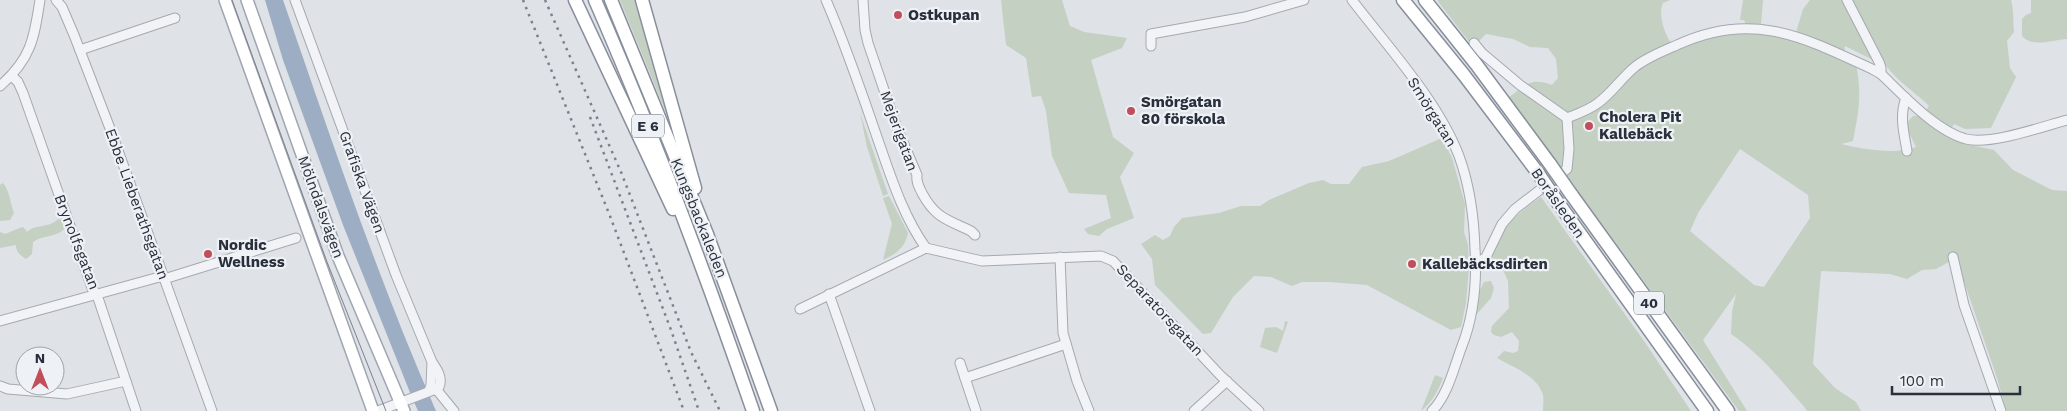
<svg xmlns="http://www.w3.org/2000/svg" width="2067" height="411" viewBox="0 0 2067 411" font-family="'Work Sans',sans-serif">
<style>
.green{fill:#c4d0c1;fill-rule:evenodd}
.water{fill:#9daec4}
.lines{fill:none;stroke-linecap:round;stroke-linejoin:round}
.minor-casing{stroke:#a5a9b0;stroke-width:11}
.major-casing{stroke:#9fa6b1;stroke-width:14}
.highway-casing{stroke:#888f9c;stroke-width:15}
.minor{stroke:#f1f3f6;stroke-width:9}
.major{stroke:#fff;stroke-width:11}
.highway{stroke:#fff;stroke-width:12}
.tram{stroke:#7a818f;stroke-width:1}
.rail{stroke:#7a818f;stroke-width:2.5;stroke-dasharray:2.5 5;stroke-linecap:butt}
.highway-bridge-casing{stroke:#888f9c;stroke-width:15;stroke-linecap:butt}
.highway-bridge{stroke:#fff;stroke-width:12}
.poi-dot{fill:#c24e5b;stroke:#eef1f5;stroke-width:2}
.labels{text-anchor:middle;dominant-baseline:central;stroke-width:4.5;stroke-linejoin:round;paint-order:stroke}
.shield{fill:#eef1f5;stroke:#646a74;stroke-width:1}
.shield-label{font-size:14px;font-weight:bold;fill:#29303c}
.poi-label{font-size:15px;font-weight:bold;fill:#29303c;stroke:#eef1f5;text-anchor:start}
.street-label{font-size:15px;fill:#29303c;stroke:#eef1f5}
</style>
<rect width="100%" height="100%" fill="#dfe2e7"/>
<g class="green">
<path d="M620,0H635L669,120Z"/>
<path d="M1001,0H1062L1070,26L1084,32L1127,38L1122,48L1091,60L1113,137L1134,153L1120,177L1134,218L1107,229L1099,236L1088,234L1084,229L1111,218L1106,195L1069,193L1052,156L1046,111L1041,96L1032,97L1026,58L1006,45Z"/>
<path d="M1437,0H1670L1663,3C1657,16 1666,38 1675,49L1693,41L1741,31L1794,39L1803,9L1810,0H2011C2014,11 2013,21 2014,32L2007,41L2010,68L2016,77L1991,128L1965,129L1954,124L1949,132L1975,146L1994,150L2013,170L2052,190L2067,191V411H2006L1997,378L1956,258L1936,269L1922,270L1907,279L1890,274L1821,271L1813,364L1835,388L1856,402L1861,411H1807C1803,404 1797,399 1792,393C1772,370 1757,352 1731,334L1732,312L1736,294L1703,340L1747,411H1739L1509,97C1527,85 1530,77 1552,85L1558,78L1556,59L1548,48L1530,47L1513,39L1486,34L1473,47ZM1845,46L1873,60L1880,55C1890,77 1912,89 1929,106L1923,115L1913,116L1907,123L1908,131L1916,147C1896,155 1861,149 1841,144L1853,141C1859,109 1862,97 1856,64L1844,60ZM1740,149L1808,195L1810,218L1764,287L1754,285L1690,231L1698,213Z"/>
<path d="M1743,0H1763L1761,24H1746L1744,20H1740Z"/>
<path d="M2031,0H2067V39C2053,40 2033,48 2022,36V19L2026,15L2031,13Z"/>
<path d="M860,113L888,194L883,196L867,147Z"/>
<path d="M1442,138L1452,158L1465,204L1464,232L1468,245L1469,267L1466,303L1461,327L1451,330L1367,285L1330,282H1302L1292,286L1271,277L1254,276L1233,297L1211,333L1203,334L1155,285L1152,259L1141,244L1155,235L1163,240L1170,236L1174,227L1182,218L1219,213L1241,206H1260L1269,200L1309,183L1323,180L1331,184H1349L1362,167L1389,161Z"/>
<path d="M3,183C10,192 10,202 14,213L10,220L0,221V185Z"/>
<path d="M889,196L908,233C905,248 896,254 883,260L892,224L883,198Z"/>
<path d="M1541,197L1644,341L1691,411H1543C1543,406 1544,400 1543,395C1538,376 1513,367 1497,358L1504,351L1513,353L1518,351L1519,341L1512,332L1501,337L1494,335L1491,332L1492,326L1509,308L1508,281L1501,265L1491,263C1488,235 1521,211 1541,197Z"/>
<path d="M58,219L63,220L67,224C62,238 44,234 33,242L32,254L26,259C20,255 16,252 16,245L0,248V232L5,234L22,227L24,228L27,232C35,224 50,228 58,219Z"/>
<path d="M1491,281L1494,288L1491,298L1476,315L1478,294L1484,282Z"/>
<path d="M1285,321L1288,322L1277,353L1260,347L1265,328L1276,327L1283,331Z"/>
<path d="M1435,375L1443,378C1438,391 1432,402 1421,411Z"/>
</g>
<path class="water" d="M265,0H283C331,138 377,277 436,411H418L409,390L343,225L283,60Z"/>
<g class="lines">
<defs>
<g id="minor">
<path d="M56,0L62,7L74,35L111,131L212,411"/>
<path d="M295,0L396,275L432,362C437,369 443,378 439,387L436,389L378,411"/>
<path d="M826,0C846,46 862,93 878,140C891,177 903,216 926,248"/>
<path d="M863,0L865,30L868,43L897,128L917,175C916,182 919,187 922,193C935,218 948,220 971,231L975,235"/>
<path d="M1352,0C1388,47 1438,101 1459,156C1470,186 1474,218 1475,249C1477,282 1474,315 1462,346C1454,367 1448,395 1432,411"/>
<path d="M1847,0L1879,62L1881,68V74"/>
<path d="M1474,43L1482,53L1520,85L1567,118"/>
<path d="M1151,46V34L1245,17L1304,0"/>
<path d="M80,50L175,18"/>
<path d="M12,76L18,82L23,93L92,288L97,295L136,411"/>
<path d="M0,86C31,59 34,39 40,0"/>
<path d="M1906,98C1899,116 1904,133 1907,151"/>
<path d="M1567,118C1577,114 1589,110 1598,103C1612,93 1622,77 1636,66C1648,57 1663,51 1677,45C1752,10 1803,37 1872,69L1881,74C1903,95 1936,131 1966,139C1991,145 2041,127 2067,120"/>
<path d="M1060,257L1063,333L1077,381L1089,411"/>
<path d="M1953,257L1964,305L2001,411"/>
<path d="M1476,260H1482L1486,257L1502,224L1515,209L1567,169L1569,149L1567,118"/>
<path d="M164,279L296,238"/>
<path d="M829,294L870,411"/>
<path d="M800,309L926,248L982,261L1101,256L1113,261L1220,375L1259,411"/>
<path d="M0,321L163,276"/>
<path d="M960,363L965,378L1066,344"/>
<path d="M965,378L976,411"/>
<path d="M0,386L8,389L67,394L126,381"/>
<path d="M436,389L454,411"/>
<path d="M429,391L431,385L432,362"/>
<path d="M1194,411L1227,381"/>
</g>
<g id="major">
<path d="M225,0L373,411"/>
<path d="M247,0L338,256L404,411"/>
</g>
<g id="highway">
<path d="M575,0L673,209"/>
<path d="M595,0C654,135 705,272 753,411"/>
<path d="M611,0L707,234L771,411"/>
<path d="M642,0L695,188"/>
<path d="M1403,0L1464,75L1538,173"/>
<path d="M1425,0L1476,64L1550,164"/>
<path d="M1571,194L1728,411"/>
<path d="M1559,204L1707,411"/>
</g>
</defs>
<use href="#minor" class="minor-casing"/>
<use href="#major" class="major-casing"/>
<use href="#highway" class="highway-casing"/>
<use href="#minor" class="minor"/>
<use href="#major" class="major"/>
<use href="#highway" class="highway"/>
<path class="tram" d="M232,0L327,262L386,411"/>
<g class="rail">
<path d="M523,0L610,216L684,411"/>
<path d="M545,0L621,172L691,352L720,411"/>
<path d="M590,117L671,330L699,411"/>
</g>
<defs>
<g id="highway-bridge">
<path d="M1550,164L1571,194"/>
<path d="M1538,173L1559,204"/>
</g>
</defs>
<use href="#highway-bridge" class="highway-bridge-casing"/>
<use href="#highway-bridge" class="highway-bridge"/>
</g>
<g class="poi-dot">
<circle cx="898" cy="15" r="5"/>
<circle cx="1131" cy="111" r="5"/>
<circle cx="1589" cy="126" r="5"/>
<circle cx="208" cy="254" r="5"/>
<circle cx="1412" cy="264" r="5"/>
</g>
<g class="labels">
<g class="shield">
<rect x="632" y="114.5" width="32" height="23" rx="4"/>
<rect x="1634" y="291.5" width="30" height="23" rx="4"/>
</g>
<g class="shield-label">
<text x="648" y="126">E 6</text>
<text x="1649" y="303">40</text>
</g>
<g class="poi-label">
<text x="908" y="15">Ostkupan</text>
<text x="1141" y="102">Smörgatan<tspan x="1141" dy="17">80 förskola</tspan></text>
<text x="1599" y="117">Cholera Pit<tspan x="1599" dy="17">Kallebäck</tspan></text>
<text x="218" y="245">Nordic<tspan x="218" dy="17">Wellness</tspan></text>
<text x="1422" y="264">Kallebäcksdirten</text>
</g>
<g class="street-label">
<text transform="translate(1432 112) rotate(58)">Smörgatan</text>
<text transform="translate(899 131) rotate(70)">Mejerigatan</text>
<text transform="translate(362 182) rotate(70)">Grafiska Vägen</text>
<text transform="translate(1558 203) rotate(55)">Boråsleden</text>
<text transform="translate(137 204) rotate(70)">Ebbe Lieberathsgatan</text>
<text transform="translate(321 207) rotate(70)">Mölndalsvägen</text>
<text transform="translate(699 218) rotate(68)">Kungsbackaleden</text>
<text transform="translate(77 242) rotate(69)">Brynolfsgatan</text>
<text transform="translate(1160 310) rotate(47)">Separatorsgatan</text>
</g>
</g>
<g transform="translate(40 371)"><circle r="24" fill="#eef1f5" stroke="#9fa4ab"/>
<path d="M0-4L9 19L0 12L-9 19Z" fill="#c24e5b"/>
<text y="-8" font-size="14" font-weight="bold" text-anchor="middle" fill="#29303c">N</text>
</g>
<path d="M1892 386v8h128v-8" fill="none" stroke="#29303c" stroke-width="2.5"/>
<text x="1900" y="386" font-size="15" fill="#29303c" stroke="#eef1f5" stroke-width="4" paint-order="stroke">100 m</text>
</svg>
